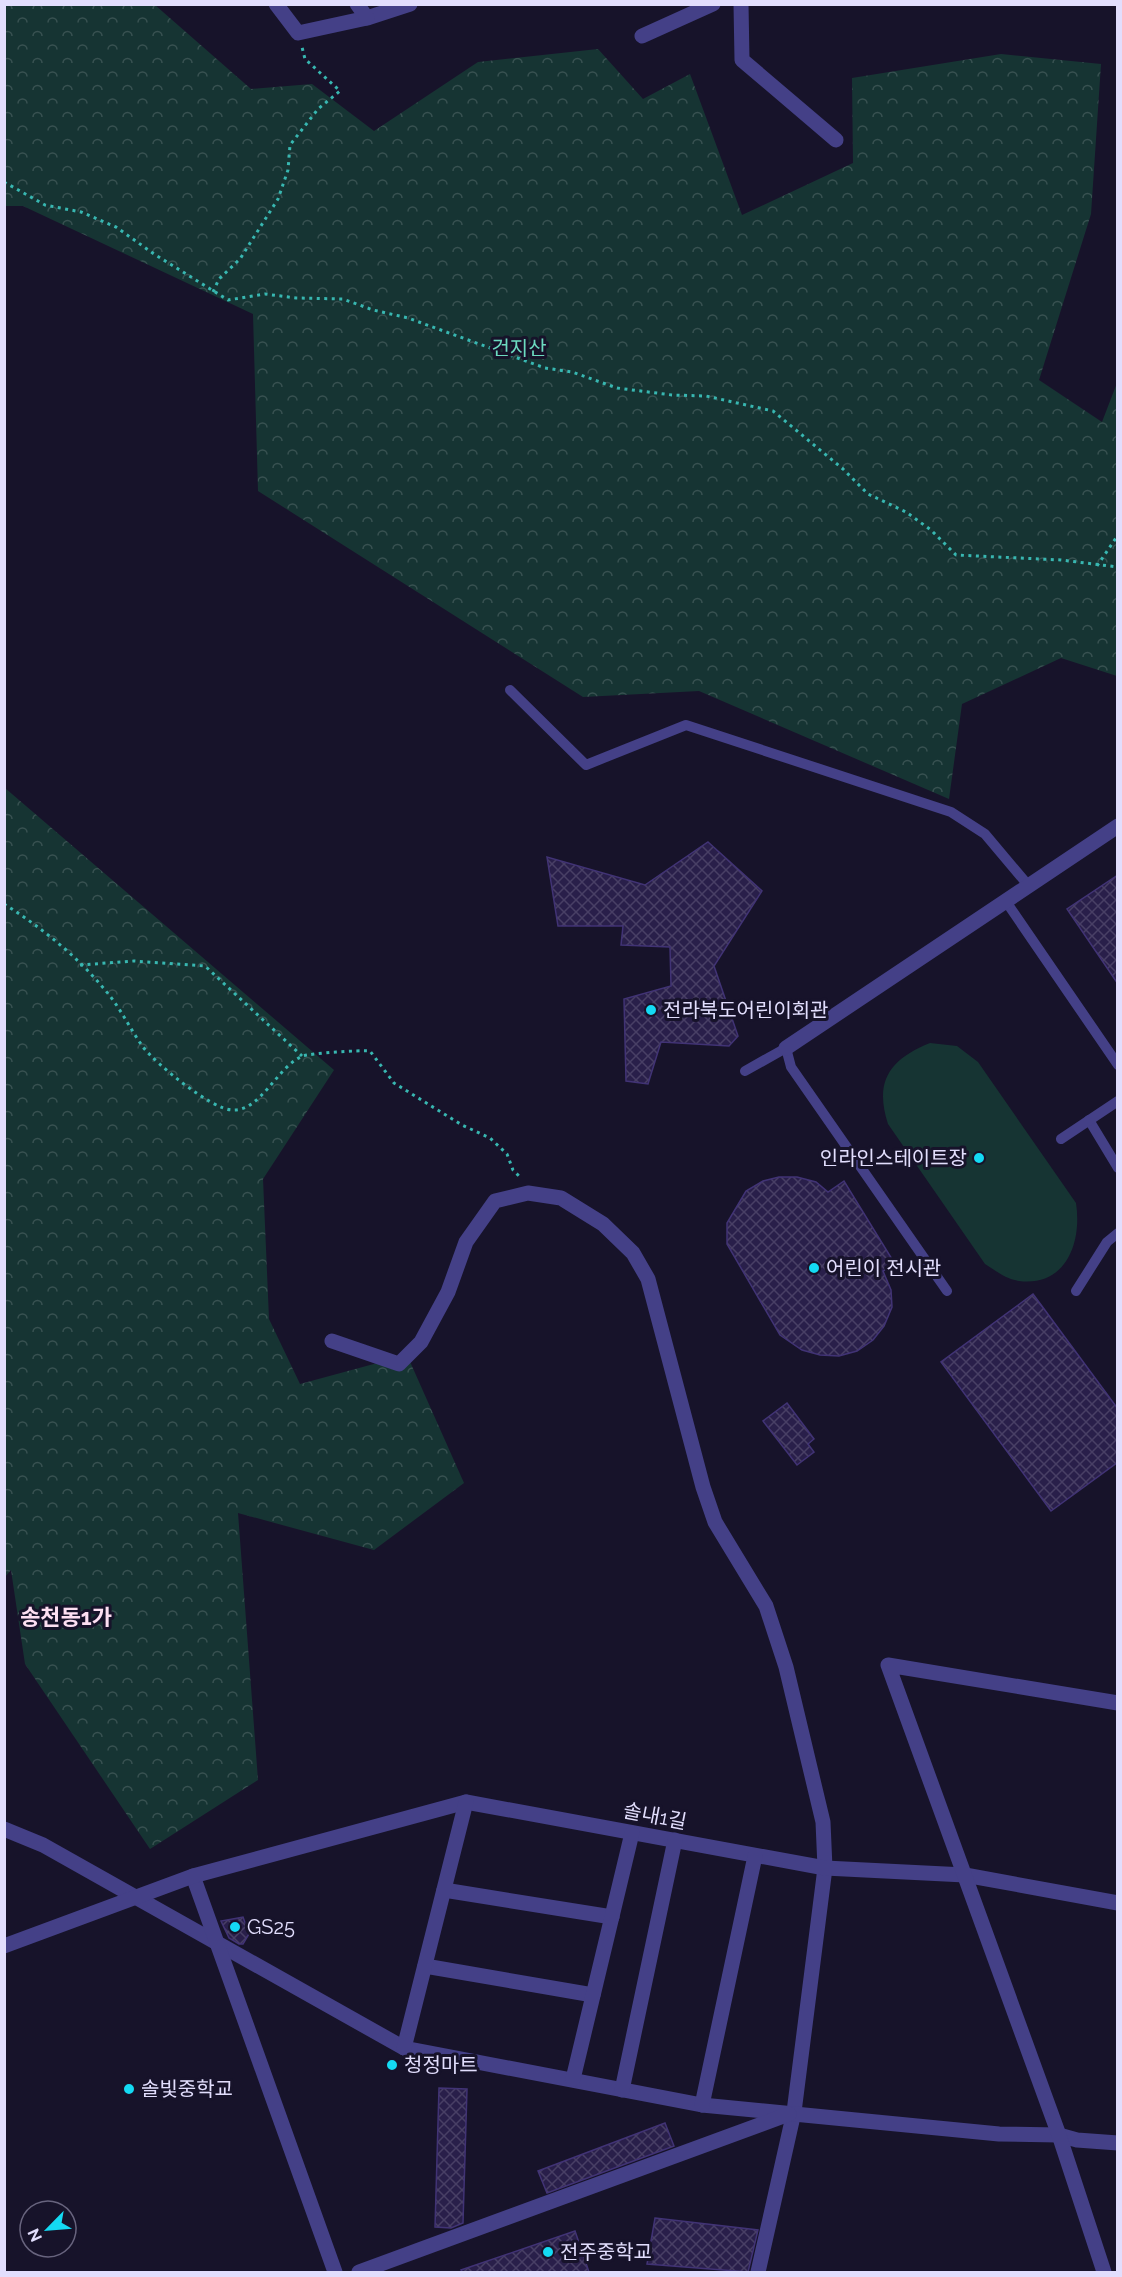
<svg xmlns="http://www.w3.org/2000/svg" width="1122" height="2277" viewBox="0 0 1122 2277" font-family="Raleway,'Noto Sans KR',sans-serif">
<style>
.forest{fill:url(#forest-crowns)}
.green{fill:#163433}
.building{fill:url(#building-cross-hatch);stroke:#413375;stroke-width:1.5}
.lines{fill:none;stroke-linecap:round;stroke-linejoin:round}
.path{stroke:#38b7b1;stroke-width:3;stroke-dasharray:3 4.5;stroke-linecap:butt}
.service{stroke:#444087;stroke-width:10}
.minor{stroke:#444087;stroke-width:15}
.poi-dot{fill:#14daf3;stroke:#17132a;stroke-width:2}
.labels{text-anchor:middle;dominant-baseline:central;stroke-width:6;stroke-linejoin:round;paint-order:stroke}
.park-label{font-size:20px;fill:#6cdbc0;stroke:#17132a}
.poi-label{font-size:20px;fill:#e2defd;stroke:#17132a;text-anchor:start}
.street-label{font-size:20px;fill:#e2defd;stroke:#17132a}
.quarter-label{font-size:22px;font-weight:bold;fill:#fddff2;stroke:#17132a}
</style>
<defs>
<pattern id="forest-crowns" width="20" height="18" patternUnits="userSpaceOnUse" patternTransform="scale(1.5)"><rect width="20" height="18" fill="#163433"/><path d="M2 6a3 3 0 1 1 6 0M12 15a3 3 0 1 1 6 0" fill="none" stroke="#385151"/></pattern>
<pattern id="building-cross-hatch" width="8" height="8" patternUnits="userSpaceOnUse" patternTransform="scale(1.5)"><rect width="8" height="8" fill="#291f4a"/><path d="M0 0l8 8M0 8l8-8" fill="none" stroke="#483f65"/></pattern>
</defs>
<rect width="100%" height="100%" fill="#17132a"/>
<g class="forest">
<path d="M5,4L155,5L251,89L312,84L374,131L478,62L598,49L643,99L690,74L742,215L853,163L852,78L1001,54L1101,64L1091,214L1039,380L1102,422L1117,383V676L1061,658L962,704L949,799L699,691L583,697L258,491L253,314L23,206H5Z"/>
<path d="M5,788L334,1070L263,1179L269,1319L300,1384L407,1355L464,1483L374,1550L238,1513L258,1780L150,1849L25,1664L11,1570L5,1577Z"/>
</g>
<path class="green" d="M930,1043L957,1046L978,1062L1076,1203C1082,1241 1067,1287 1019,1281C1006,1279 996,1271 985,1264L888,1124C874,1081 890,1059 930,1043Z"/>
<g class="building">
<path d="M708,842L762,891L714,966L738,1036L729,1046L661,1042L648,1084L626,1081L624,999L671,986L670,947L621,945L623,926H558L547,857L645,885Z"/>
<path d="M1118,875V984L1067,909Z"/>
<path d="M779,1177H797L816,1182L828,1192L844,1181L895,1264L883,1271L891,1290L892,1307L884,1326L873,1340L857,1351L839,1356L820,1355L802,1350L780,1335L727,1244V1223L746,1191L763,1181Z"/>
<path d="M1033,1294L1118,1409V1462L1051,1511L941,1362Z"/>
<path d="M787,1403L814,1439L808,1444L814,1452L797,1465L763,1421Z"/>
<path d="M243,1917L249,1934L243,1944H239L229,1938L221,1921Z"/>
<path d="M439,2088L467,2089L463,2223L451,2228L435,2227Z"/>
<path d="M665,2123L674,2146L547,2193L538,2171Z"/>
<path d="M655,2218L758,2230L748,2272L647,2264Z"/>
<path d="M575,2231L589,2272H462L461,2270Z"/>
</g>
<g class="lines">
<g class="path">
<path d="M4,182L45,205L81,212L116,227L154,254L228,300L265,294L296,298L343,299L373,310L408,318L545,368L572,372L617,388L672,395L706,396L773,411L843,469L868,494L906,512L931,530L956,555L1061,560L1118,567"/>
<path d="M213,292L219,279L240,259L278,199L288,170L290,145L318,109L340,91L305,59L302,47"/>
<path d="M1097,566L1118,535"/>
<path d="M4,904C41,927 78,957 105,990C120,1007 130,1029 143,1047C156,1064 211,1109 232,1110C261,1112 278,1065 303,1056C312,1053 361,1050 370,1051L394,1083L462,1125L490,1138L507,1154L513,1170L521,1178"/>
<path d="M80,965L134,961L205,966L302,1056"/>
</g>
<g class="service">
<path d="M510,690L586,765L686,725L951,812L985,834L1028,885"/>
<path d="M1005,900L1118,1065"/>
<path d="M745,1071L786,1048L791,1067L947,1291"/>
<path d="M1089,1120L1118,1168"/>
<path d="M1061,1139L1118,1101"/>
<path d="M1076,1291L1107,1242L1118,1233"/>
</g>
<g class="minor">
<path d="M276,4L298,33L367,18L410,4"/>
<path d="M357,4L367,18"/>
<path d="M741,4L742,60L836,140"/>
<path d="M642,36L713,4"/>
<path d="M786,1048L1118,826"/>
<path d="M332,1341L399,1364L421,1342L448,1292L466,1242L495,1201L528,1193L561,1198L603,1224L633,1253L648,1279L703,1487L715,1522L766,1606L786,1667L823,1822L825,1868L794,2112L758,2272"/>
<path d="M4,1829L43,1845L404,2048L702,2105L999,2134L1059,2135L1077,2140L1118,2143"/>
<path d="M193,1876L335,2272"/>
<path d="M444,1890L612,1917"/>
<path d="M4,1946L193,1876L466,1802L825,1868L965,1875L1118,1903"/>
<path d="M425,1966L593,1995"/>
<path d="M404,2048L466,1802"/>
<path d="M573,2079L632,1833"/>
<path d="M622,2090L675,1840"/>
<path d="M702,2105L755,1856"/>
<path d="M359,2272L789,2114"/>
<path d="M1104,2272L1059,2135L888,1665L1118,1703"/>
</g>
</g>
<g class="poi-dot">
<circle cx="651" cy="1010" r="6"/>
<circle cx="979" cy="1158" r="6"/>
<circle cx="814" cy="1268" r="6"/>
<circle cx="235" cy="1927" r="6"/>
<circle cx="392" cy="2065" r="6"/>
<circle cx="129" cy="2089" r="6"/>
<circle cx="548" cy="2252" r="6"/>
</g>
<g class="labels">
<g class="park-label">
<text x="519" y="348">건지산</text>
</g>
<g class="poi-label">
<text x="663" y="1010">전라북도어린이회관</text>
<text x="967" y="1158" text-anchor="end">인라인스테이트장</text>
<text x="826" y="1268">어린이 전시관</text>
<text x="247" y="1927">GS25</text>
<text x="404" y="2065">청정마트</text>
<text x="141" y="2089">솔빛중학교</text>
<text x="560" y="2252">전주중학교</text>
</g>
<g class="street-label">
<text transform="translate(655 1816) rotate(11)">솔내1길</text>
</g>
<g class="quarter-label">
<text x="66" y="1617">송천동1가</text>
</g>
</g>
<rect width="1122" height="2277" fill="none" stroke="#e2defd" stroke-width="12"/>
<g transform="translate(48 2229) rotate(245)"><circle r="28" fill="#17132a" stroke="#68647e" stroke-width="1.5"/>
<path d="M0-4.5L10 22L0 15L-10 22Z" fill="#14daf3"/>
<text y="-9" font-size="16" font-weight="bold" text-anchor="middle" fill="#e2defd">N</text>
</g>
</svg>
